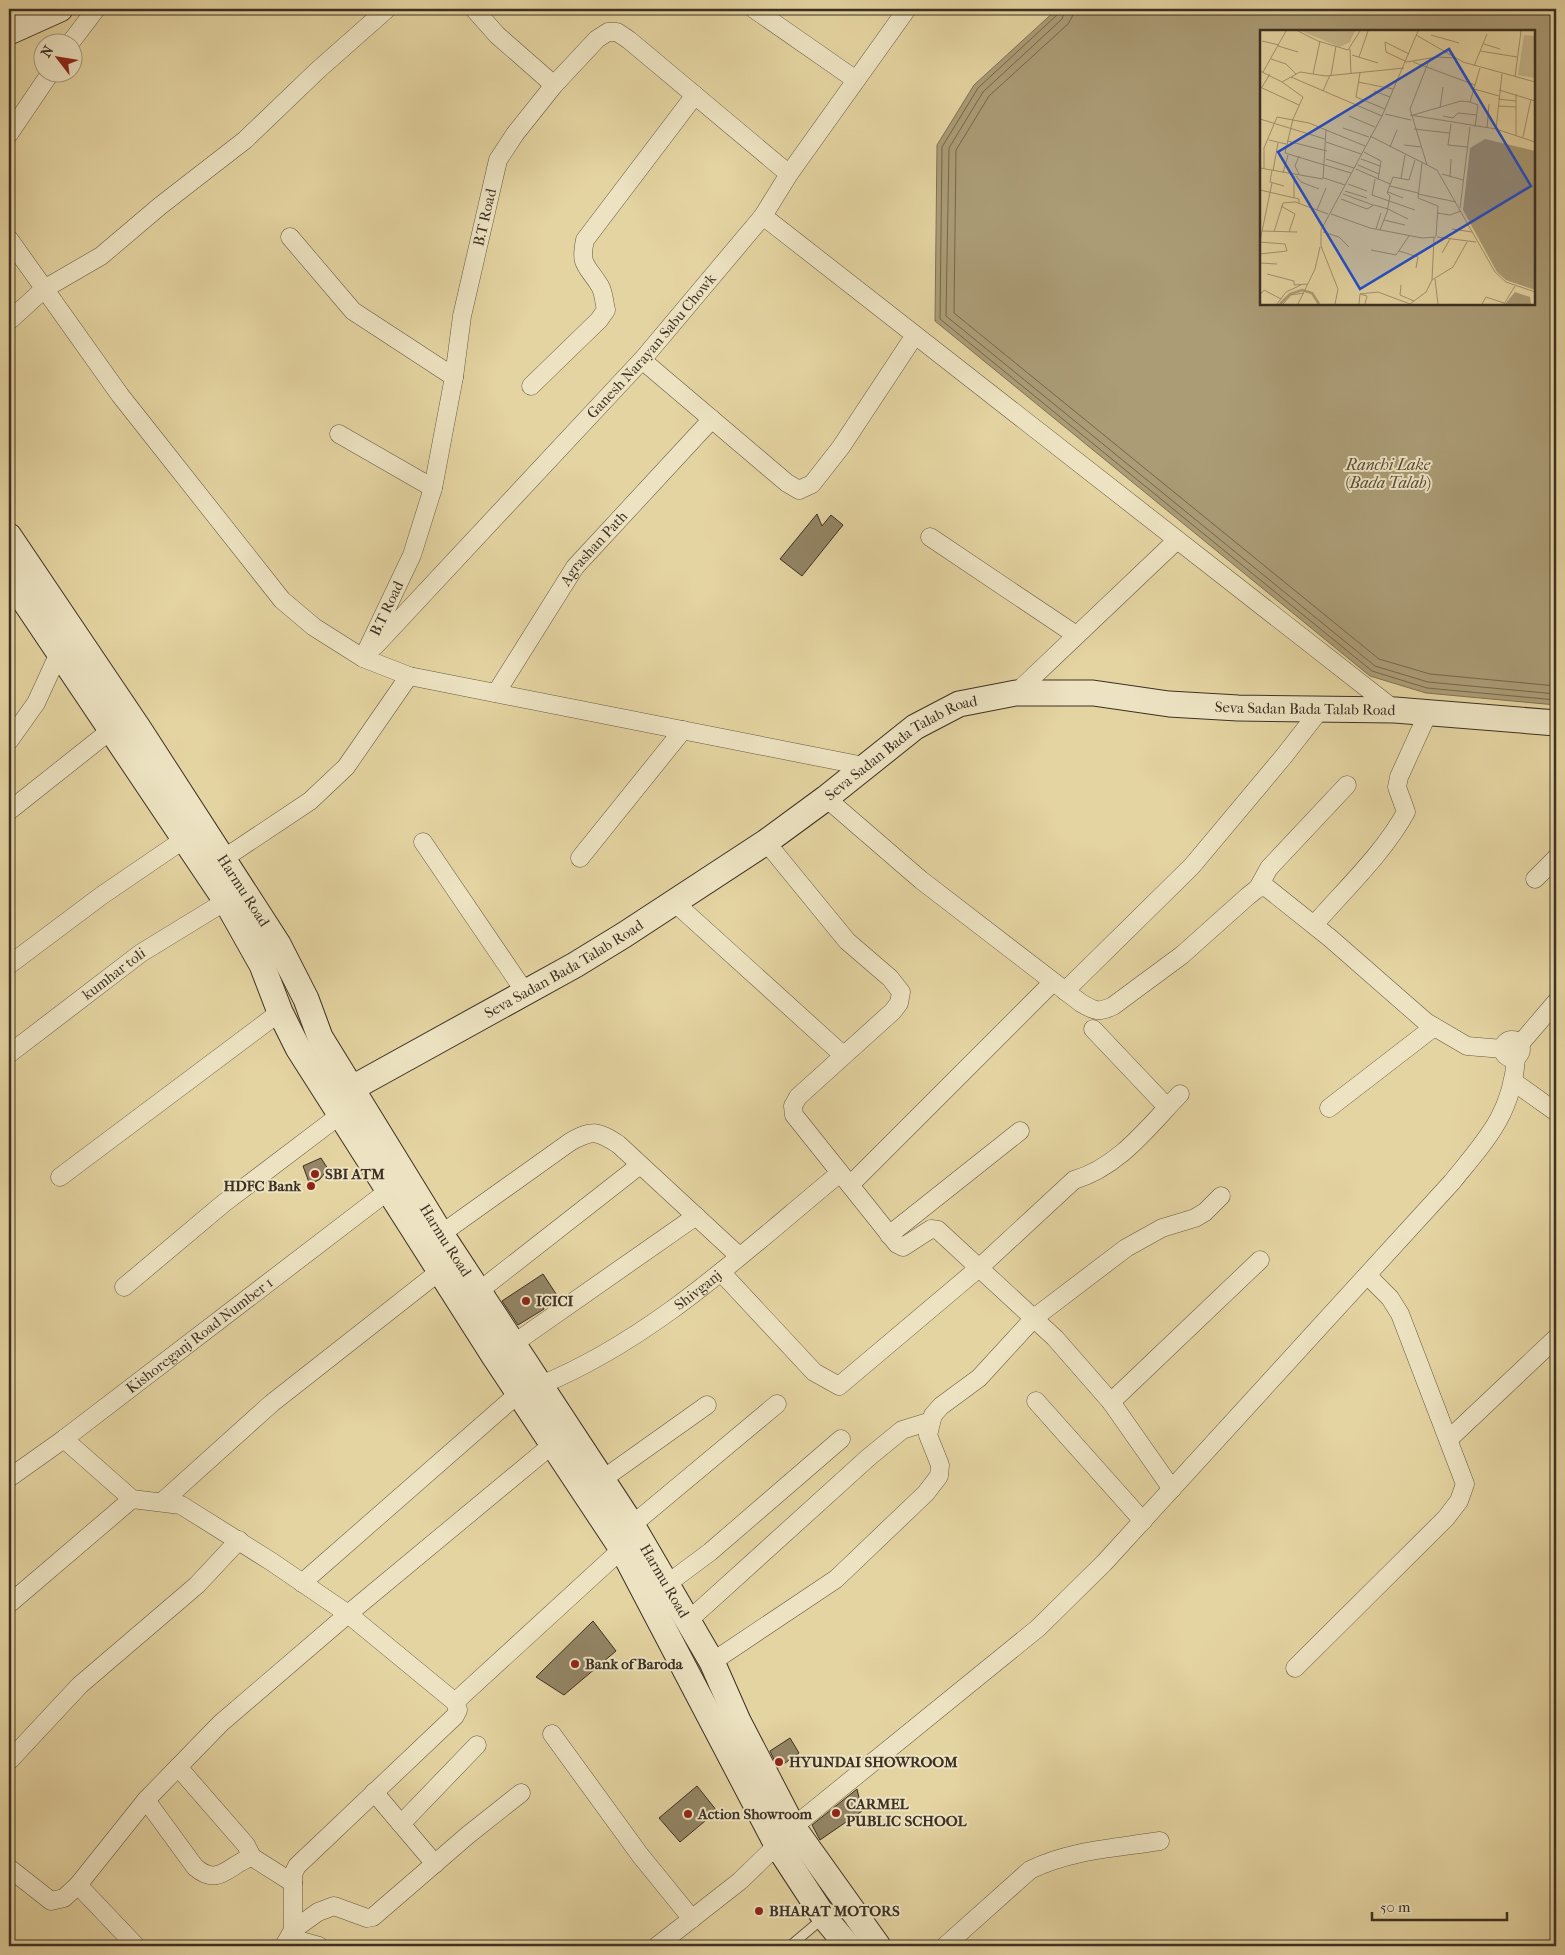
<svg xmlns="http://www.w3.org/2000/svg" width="1565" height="1955" viewBox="0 0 1565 1955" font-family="'IM FELL French Canon',serif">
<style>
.water{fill:#ab9c76;stroke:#7f7155;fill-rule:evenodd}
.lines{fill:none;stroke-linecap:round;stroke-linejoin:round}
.shore{stroke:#74664c;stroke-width:1}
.building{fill:#938565;stroke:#3c3023}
.lane-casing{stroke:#665942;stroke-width:11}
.street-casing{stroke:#665942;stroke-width:19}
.secondary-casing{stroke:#3c3023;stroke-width:27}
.lane{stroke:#ede3c2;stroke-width:9}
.street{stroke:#ede3c2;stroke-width:18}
.secondary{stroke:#ede3c2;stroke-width:25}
.poi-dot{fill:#8f2418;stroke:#ede3c2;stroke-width:2}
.labels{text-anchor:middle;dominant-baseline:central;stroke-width:4;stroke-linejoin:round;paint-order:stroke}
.street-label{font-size:15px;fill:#3c3023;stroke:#ede3c2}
.poi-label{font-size:15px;font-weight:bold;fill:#3c3023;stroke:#ede3c2;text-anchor:start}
.water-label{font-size:16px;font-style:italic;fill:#584b38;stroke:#ede3c2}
.inset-river{fill:none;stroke:#ab9c76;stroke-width:2.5}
.inset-road{fill:none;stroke:#a1926f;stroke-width:1}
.view{fill:#1d4ed8;fill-opacity:0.15;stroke:#1d4ed8;stroke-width:2.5}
.inset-edge{fill:none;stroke:#3c3023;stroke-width:2.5}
</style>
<rect width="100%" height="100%" fill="#e4d4a1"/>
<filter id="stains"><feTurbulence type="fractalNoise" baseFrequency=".004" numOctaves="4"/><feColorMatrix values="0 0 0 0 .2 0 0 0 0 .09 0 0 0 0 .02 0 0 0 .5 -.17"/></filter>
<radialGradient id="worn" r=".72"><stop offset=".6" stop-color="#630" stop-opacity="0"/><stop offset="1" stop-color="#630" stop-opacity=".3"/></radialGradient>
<path class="water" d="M1057,9H1556V705L1426,693L1370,676L935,321L937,145L974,85ZM1261,31H1534V304H1261Z"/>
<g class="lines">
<g class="shore">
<path d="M1060,9L1058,14L978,88L942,147L940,319L1372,671L1427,688L1556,700"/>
<path d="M1066,9L1062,19L983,92L949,148L946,316L1375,666L1428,682L1556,694"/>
<path d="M1074,9L1072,17L1068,24L989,96L956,150L954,313L1379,659L1430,674L1556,686"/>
</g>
</g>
<g class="building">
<path d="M817,514L822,526L831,515L843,525L802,576L780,559Z"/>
<path d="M321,1158L328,1169L320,1179L310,1185L303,1166Z"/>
<path d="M543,1274L558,1297L542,1305L544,1309L518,1325L502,1301Z"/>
<path d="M593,1621L616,1651L564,1695L536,1677Z"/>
<path d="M790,1738L799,1753L778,1768L770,1751Z"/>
<path d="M697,1786L717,1811L680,1842L659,1818Z"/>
<path d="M857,1789L862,1811L820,1840L812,1825Z"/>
</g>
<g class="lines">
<defs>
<path id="lane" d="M790,1946L822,1919"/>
<g id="street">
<path d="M474,9L497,35L554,85"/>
<path d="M754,9L856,80"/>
<path d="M71,42L96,9"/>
<path d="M9,134L51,72"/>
<path d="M763,216L1395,710"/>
<path d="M290,237L353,311L454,377"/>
<path d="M9,239L120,395L282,600L314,627L363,658L409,676L864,766"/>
<path d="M9,321L44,289L101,256L160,206L245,140L318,70L387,9"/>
<path d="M642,360L787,483L799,490L812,484L841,447L915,335"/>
<path d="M531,386L599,320L606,310C604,302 604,293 600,286C588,266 579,266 585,240L695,95"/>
<path d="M339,434L433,488"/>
<path d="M930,537L1076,635"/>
<path id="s1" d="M375,646L642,360L763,216L789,174L907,9"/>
<path id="s2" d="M363,658L412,555L433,488L454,377L462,316L498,160L515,134L554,85L597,39L608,32H617L629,40L789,174"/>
<path id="s3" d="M496,693L575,567L712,419"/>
<path d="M1016,693L1177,540"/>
<path d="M9,741L36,703L59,653"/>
<path d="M826,798L921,880L1081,1003C1095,1011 1098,1013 1113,1006L1182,955L1248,896L1258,888L1266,887L1330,938L1426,1022L1467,1046L1503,1049"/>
<path d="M9,811L111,730"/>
<path d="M423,842L525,992"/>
<path d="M766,842L847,941L890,978L901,992L899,1003L893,1011L798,1097L793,1106L794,1115L897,1244L903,1247L931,1229L938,1230L1055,1338L1111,1402L1172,1489"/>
<path d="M580,858L683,730"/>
<path d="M223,859L310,801L346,767L409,676"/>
<path d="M1535,879L1556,858"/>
<path d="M1258,888L1269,868L1347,785"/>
<path d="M674,902L843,1055"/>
<path d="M1314,925C1345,889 1383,854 1406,812L1397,787L1399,777L1428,713"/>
<path d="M9,965L101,896L183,840"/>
<path d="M1065,991L1192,866L1284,756L1320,710"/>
<path d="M1093,1029L1167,1107"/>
<circle cx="1512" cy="1049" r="9"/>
<path d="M1520,1044L1556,1002"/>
<path id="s4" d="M9,1054L141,953L226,901"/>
<path d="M1514,1082L1556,1112"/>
<path d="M1329,1108L1434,1027"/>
<path d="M60,1177L280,1012"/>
<path d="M850,1185L1053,982"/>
<path d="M441,1234L570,1142C593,1129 597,1131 618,1144L739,1256"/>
<path d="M889,1235L1020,1131"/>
<path d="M721,1272L814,1372L839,1386L980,1267L1074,1180C1119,1167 1149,1126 1180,1094"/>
<path d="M124,1287L224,1203L340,1115"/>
<path d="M479,1291L640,1165"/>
<path d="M513,1344L696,1216"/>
<path id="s5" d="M541,1385C655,1338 746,1250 840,1173"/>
<path d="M1036,1401L1143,1521"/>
<path d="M1111,1402L1260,1260"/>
<path d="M64,1439L132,1499L181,1505L272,1562L348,1614L455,1702L458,1710L455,1716L297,1866L293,1874V1930L284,1946"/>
<path d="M1449,1439L1556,1338"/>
<path id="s6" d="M9,1478L64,1439L388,1191"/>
<path d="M603,1479L707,1405"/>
<path d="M162,1502L272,1403L440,1271"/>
<path d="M632,1525L777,1404"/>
<path d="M302,1583L519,1393"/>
<path d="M667,1584L710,1552L841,1439"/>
<path d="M9,1604L132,1499"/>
<path d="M689,1620L869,1457L902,1430L931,1421"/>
<path d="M712,1662L836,1579L926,1493L939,1476L940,1465L928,1435L933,1415L941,1406L979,1378L1034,1318L1126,1248L1162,1228L1195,1218L1205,1212L1221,1196"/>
<path d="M1295,1668L1446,1518L1459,1501L1465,1484L1400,1314L1390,1298L1368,1276"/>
<path d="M455,1702L622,1549"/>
<path d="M552,1734L640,1855L692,1919"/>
<path d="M9,1761L80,1685L197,1585L239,1540"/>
<path d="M178,1767L246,1845L252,1857"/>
<path d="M374,1792L435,1864"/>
<path d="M146,1800L195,1867C219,1888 229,1864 252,1857L293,1883"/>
<path d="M401,1824L477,1745"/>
<path d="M793,1827L1038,1628L1104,1563L1452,1182C1486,1140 1512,1114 1516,1058"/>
<path d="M9,1868L51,1901L64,1898L78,1885L146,1800L221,1723L348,1614L553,1444"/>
<path d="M78,1885L136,1946"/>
<path d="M293,1930L318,1912L334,1906L367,1918L373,1917L468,1835L521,1793"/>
<path d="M290,1938L319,1946"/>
<path d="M657,1946L740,1881L777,1845"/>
<path d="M945,1946L1030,1870C1070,1850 1116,1848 1160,1841"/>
</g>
<g id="secondary">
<path d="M9,32L60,9"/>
<path id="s7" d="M9,536L139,729L278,944L306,999L320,1037L441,1234L632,1525L712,1662L738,1721L793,1827L878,1946"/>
<path d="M9,578L226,901L262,965L280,1012L298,1048L494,1356L622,1549L777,1845L824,1917L848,1946"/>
<path id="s8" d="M338,1096L575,965L624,935L766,842L826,798L915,727L959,704L1016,693H1093L1169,704L1238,708L1395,710L1556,723"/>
</g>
</defs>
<use href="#lane" class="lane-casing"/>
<use href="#street" class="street-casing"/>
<use href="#secondary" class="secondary-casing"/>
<use href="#lane" class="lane"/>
<use href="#street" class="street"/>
<use href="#secondary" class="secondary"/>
</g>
<g class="poi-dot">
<circle cx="315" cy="1174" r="5"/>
<circle cx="311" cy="1186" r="5"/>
<circle cx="526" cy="1301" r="5"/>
<circle cx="575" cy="1664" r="5"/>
<circle cx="779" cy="1762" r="5"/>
<circle cx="836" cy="1813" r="5"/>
<circle cx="688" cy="1814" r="5"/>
<circle cx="759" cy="1911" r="5"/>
</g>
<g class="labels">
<g class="street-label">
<text stroke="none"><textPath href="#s2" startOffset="460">B.T Road</textPath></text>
<text stroke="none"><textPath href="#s1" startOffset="408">Ganesh Narayan Sabu Chowk</textPath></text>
<text stroke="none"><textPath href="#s3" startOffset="175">Agrashan Path</textPath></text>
<text stroke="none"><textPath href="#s2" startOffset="55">B.T Road</textPath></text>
<text stroke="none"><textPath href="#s8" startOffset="1084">Seva Sadan Bada Talab Road</textPath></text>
<text stroke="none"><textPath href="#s8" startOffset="664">Seva Sadan Bada Talab Road</textPath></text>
<text stroke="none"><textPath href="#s7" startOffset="425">Harmu Road</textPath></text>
<text stroke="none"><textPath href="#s8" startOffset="259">Seva Sadan Bada Talab Road</textPath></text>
<text stroke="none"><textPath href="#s4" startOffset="132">kumhar toli</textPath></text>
<text stroke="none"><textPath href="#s7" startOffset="830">Harmu Road</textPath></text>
<text stroke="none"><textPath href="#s5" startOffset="184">Shivganj</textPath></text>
<text stroke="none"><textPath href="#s6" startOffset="238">Kishoreganj Road Number 1</textPath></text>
<text stroke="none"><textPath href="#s7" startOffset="1235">Harmu Road</textPath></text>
</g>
<g class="poi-label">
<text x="325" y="1174">SBI ATM</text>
<text x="301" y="1186" text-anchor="end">HDFC Bank</text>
<text x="536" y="1301">ICICI</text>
<text x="585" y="1664">Bank of Baroda</text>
<text x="789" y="1762">HYUNDAI SHOWROOM</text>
<text x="846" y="1804">CARMEL<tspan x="846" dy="17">PUBLIC SCHOOL</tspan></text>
<text x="698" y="1814">Action Showroom</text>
<text x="769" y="1911">BHARAT MOTORS</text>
</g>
<g class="water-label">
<text x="1388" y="464">Ranchi Lake<tspan x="1388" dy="18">(Bada Talab)</tspan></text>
</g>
</g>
<g transform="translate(1260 30)">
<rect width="275" height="275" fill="#e4d4a1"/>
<path d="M41,1H95L90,12L80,17ZM264,5L275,6V48L258,45Z" fill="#c7b88c"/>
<path d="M225,109L275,121V260L246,250L237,242L203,180L210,118ZM255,262L270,267L271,274H245Z" fill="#ab9c76"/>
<path class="inset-river" d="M20,274L30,264L42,260L52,263L59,274"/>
<path class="inset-road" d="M38,1L58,11L88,20L100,1M156,5L203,32L275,52M171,5L199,13M2,11L19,15M224,14L240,19M18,16L38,22M90,19L91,44M220,21L257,27M149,24L125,12L126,22L147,32L176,27L196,28M92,25L118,33M99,27L108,1M11,29L26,34L36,44M153,32L215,55M214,36L227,4M0,41L22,52L40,42L66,46L144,38M3,42L26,1M100,43L96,67L125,79M53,44L60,11M71,45L76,16M31,47L122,86M255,47L261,1M22,52L43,67L33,89L25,123L91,143M98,52L133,59M0,57L39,75M2,57L10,44M214,59L239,66M239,60L275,71M63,61L70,45M114,61L130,67M256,64V105M238,69L256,71M210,72L220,38M238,76L256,77M180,78L183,57M125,84L151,90M150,85L236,99L275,112M153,85L201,71L210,72L218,75L215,97M89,86L115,97M183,86L193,88L198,83L217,85M0,89L65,109M191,94L188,115L207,117M83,98L109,107M227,98L229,74M154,99L189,103M236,99L242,44M110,106L177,140L235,242L246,252L275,262M263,107L271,69M9,110L26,114M27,111L67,121M66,112L101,124M144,115L161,117M130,117L137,100M104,122L121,131L118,150M39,126L35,136L39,144M66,129L94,138M101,129L120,136M162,133L158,168L178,176L176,206M98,135L119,144M167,135L150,79L170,28M0,138L63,149L66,100M4,139V118L17,87L49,93L105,116M96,139L130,154M12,140L10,152L24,156M13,141L18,113M23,143L28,125M182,144L203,150M36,146L41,152L59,159M190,147L191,129M64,148L85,155M141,148L145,125M115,149L112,165L155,180M88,154L107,161M130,156L158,163M0,160L39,169V173M85,161L107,168M128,162L143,168M83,164L113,175M158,164L196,172M34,168V146M81,169L107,179L114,175L128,179L148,189M21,176L35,184L29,202M200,178L210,97M57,180L66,158M177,183L190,185L201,181M71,184L110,198L162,208L176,207M124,190L145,195M116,199L121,183M192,199L212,202M120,200L127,182L130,166L127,163L133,147L149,150L155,130M2,201L37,202M14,202L23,173L35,172L68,184M63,202L79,207L89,217M177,207L216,212M0,211L12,153M0,212L25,214L27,221L0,224M111,220L136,225L149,206M139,221L158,227L156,238M182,223L190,209M0,233L17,234M7,244L34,251V255L48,254M175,249L178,274M172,250L174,208M141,255L140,265L154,271M100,264L118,262L150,274M0,265L4,260L21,269M17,274L26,262L41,255M23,274L31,265L44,263M38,274L55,239L60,217M75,274L78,259L61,216V200L122,86L158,1M99,274L100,264L107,266L105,274M150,274L166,262L172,250L193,237L207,212M222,274L226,267L244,273M244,274L255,256"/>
<path class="view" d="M189,19L271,156L100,259L18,122Z"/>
<rect width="275" height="275" class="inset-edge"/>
</g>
<rect width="1565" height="1955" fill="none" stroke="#e4d4a1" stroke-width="30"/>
<rect x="10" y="10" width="1545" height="1935" fill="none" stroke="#3c3023" stroke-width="2.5"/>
<rect x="15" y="15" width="1535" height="1925" fill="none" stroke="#3c3023"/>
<g transform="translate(58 58) rotate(301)"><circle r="24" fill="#ede3c2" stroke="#a69b82"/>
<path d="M0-4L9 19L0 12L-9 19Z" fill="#8f2418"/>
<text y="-8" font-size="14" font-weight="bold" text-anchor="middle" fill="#3c3023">N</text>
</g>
<path d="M1372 1912v8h135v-8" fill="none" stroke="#3c3023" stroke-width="2.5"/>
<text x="1380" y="1912" font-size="15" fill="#3c3023" stroke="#ede3c2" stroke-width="4" paint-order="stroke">50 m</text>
<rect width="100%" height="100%" filter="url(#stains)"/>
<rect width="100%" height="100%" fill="url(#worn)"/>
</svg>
